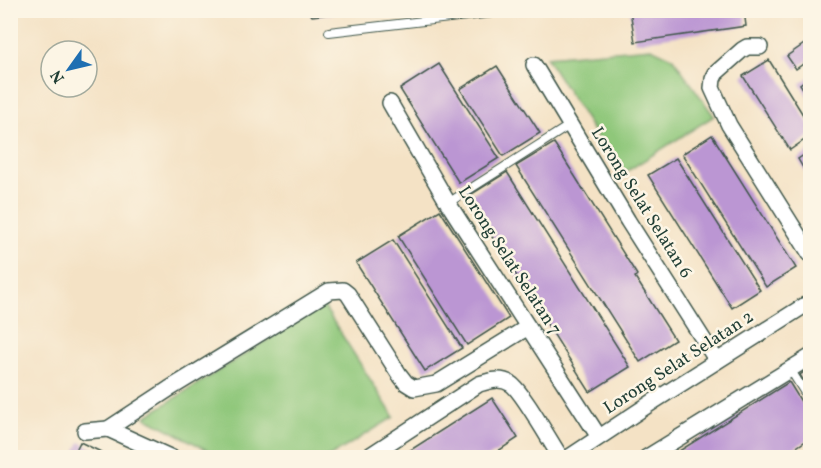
<svg xmlns="http://www.w3.org/2000/svg" width="821" height="468" viewBox="0 0 821 468" font-family="Vollkorn,serif">
<style>
.green{fill:#8fc77a;stroke:#578257;stroke-width:1.5}
.building{fill:#bb96d3}
.lines{fill:none;stroke-linecap:round;stroke-linejoin:round}
.lane-casing{stroke:#3f564a;stroke-width:10}
.street-casing{stroke:#3f564a;stroke-width:18}
.lane{stroke:#fff;stroke-width:8}
.street{stroke:#fff;stroke-width:15}
.labels{text-anchor:middle;dominant-baseline:central;stroke-width:5;stroke-linejoin:round;paint-order:stroke}
.street-label{font-size:18px;fill:#1f3d34;stroke:#fcf5e5}
</style>
<rect width="100%" height="100%" fill="#fcf5e5"/>
<filter id="ink" filterUnits="userSpaceOnUse"><feTurbulence type="fractalNoise" baseFrequency=".0167" numOctaves="2"/><feDisplacementMap in="SourceGraphic" scale="12" xChannelSelector="R" yChannelSelector="G"/><feConvolveMatrix kernelMatrix="1 2 1 2 8 2 1 2 1" color-interpolation-filters="sRGB"/></filter>
<filter id="wash" filterUnits="userSpaceOnUse"><feTurbulence type="fractalNoise" baseFrequency=".008" numOctaves="4" result="noise"/><feDisplacementMap in="SourceGraphic" scale="24" xChannelSelector="R" yChannelSelector="G"/><feGaussianBlur stdDeviation="1.35" result="paint"/><feColorMatrix in="noise" values="0 0 0 0 0 0 0 0 0 0 0 0 0 0 0 0 0 1.4 0 .05"/><feComposite in="paint" operator="in"/></filter>
<g filter="url(#wash)">
<rect width="100%" height="100%" fill="#f4e2c5"/>
<g class="green">
<path d="M651,48L673,58L714,116L621,175L546,57Z"/>
<path d="M323,305L394,417L329,457L222,458L145,417Z"/>
</g>
<g id="blocks">
<g class="building">
<path d="M308,10H346V12L312,16Z"/>
<path d="M630,10H744L746,26L635,42Z"/>
<path d="M807,42L810,47V59L796,69L787,56Z"/>
<path d="M769,60L810,126V136L790,150L743,76Z"/>
<path d="M439,64L499,158L459,183L400,89Z"/>
<path d="M497,66L540,133L503,156L460,89Z"/>
<path d="M810,76V100L800,84Z"/>
<path d="M712,135L796,268L766,287L682,154Z"/>
<path d="M554,143L637,275L635,277L675,340L640,362L516,166Z"/>
<path d="M810,151V180L798,159Z"/>
<path d="M676,158L760,290L732,308L648,175Z"/>
<path d="M507,172L630,367L590,392L467,197Z"/>
<path d="M440,210L509,318L467,345L398,236Z"/>
<path d="M393,240L462,348L425,371L356,263Z"/>
<path d="M810,368V391L800,375Z"/>
<path d="M789,382L810,416V438L780,458H668Z"/>
<path d="M492,398L518,438L489,457L398,458Z"/>
<path d="M80,442L99,451L111,458H72Z"/>
</g>
</g>
</g>
<g filter="url(#ink)">
<use href="#blocks" fill-opacity="0" stroke="#3f564a" stroke-width="1.5"/>
<g class="lines">
<defs>
<g id="lane">
<path d="M501,12L516,10"/>
<path d="M329,32L501,12L500,10"/>
<path d="M448,203L570,125"/>
<path d="M790,369L810,401"/>
</g>
<g id="street">
<path d="M760,47H747L742,50L716,73L713,79L712,88L729,125L810,254"/>
<path d="M534,65L628,221L717,361"/>
<path d="M390,103L448,203L599,437"/>
<path d="M108,429L169,389L329,291L343,290L348,294L399,374L406,383L414,388L436,384L528,327"/>
<path d="M85,431L108,429L172,458"/>
<path d="M366,458L479,384C489,381 500,377 511,384C522,391 551,443 561,458"/>
<path d="M568,458L654,401L810,302"/>
<path d="M646,458L810,357"/>
</g>
</defs>
<use href="#lane" class="lane-casing"/>
<use href="#street" class="street-casing"/>
<use href="#lane" class="lane"/>
<use href="#street" class="street"/>
</g>
</g>
<g class="labels">
<g class="street-label">
<text transform="translate(641 203) rotate(58)">Lorong Selat Selatan 6</text>
<text transform="translate(509 261) rotate(57)">Lorong Selat Selatan 7</text>
<text transform="translate(679 363) rotate(-33)">Lorong Selat Selatan 2</text>
</g>
</g>
<rect width="821" height="468" fill="none" stroke="#fcf5e5" stroke-width="36"/>
<g transform="translate(69 69) rotate(236)"><circle r="28" fill="#fcf5e5" stroke="#a4ab9e" stroke-width="1.5"/>
<path d="M0-4.5L10 22L0 15L-10 22Z" fill="#1f6fb2"/>
<text y="-9" font-size="16" font-weight="bold" text-anchor="middle" fill="#1f3d34">N</text>
</g>
</svg>
